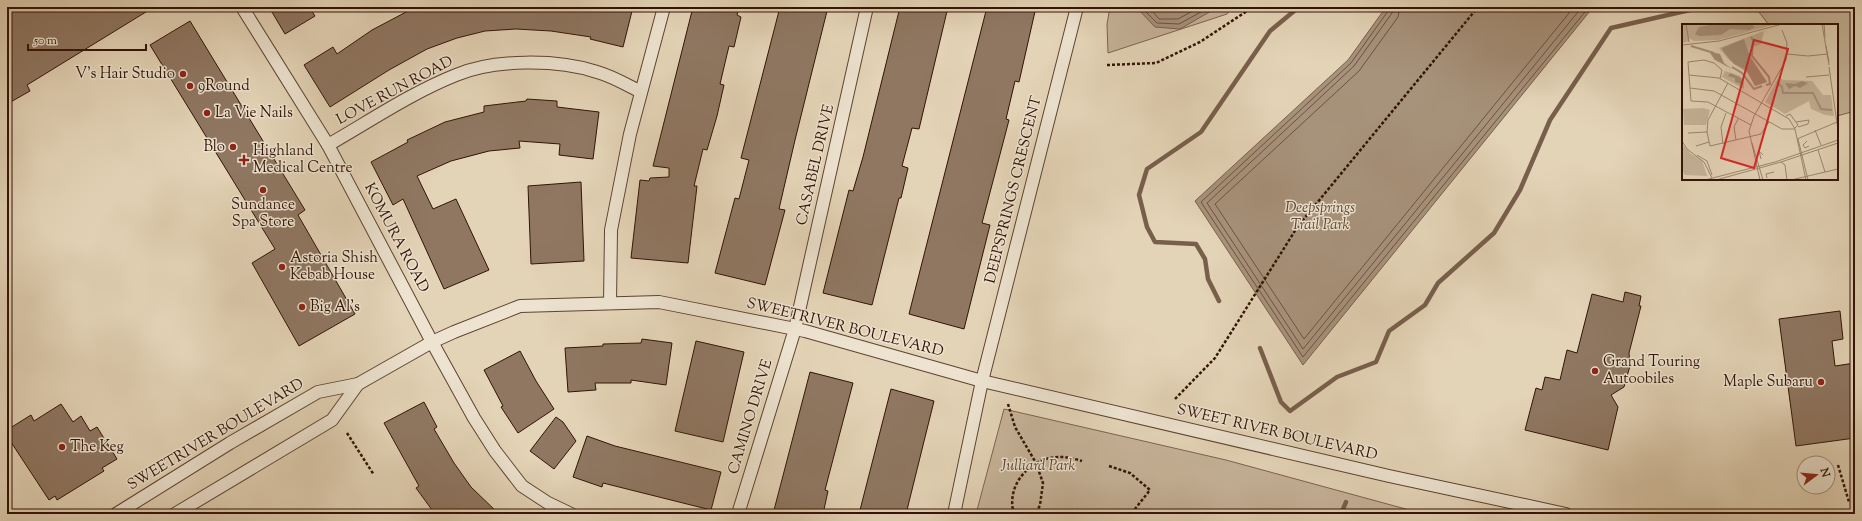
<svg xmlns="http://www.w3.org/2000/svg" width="1862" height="521" viewBox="0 0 1862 521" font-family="'Sorts Mill Goudy',serif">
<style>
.green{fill:#c6b399;stroke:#7c6350}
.water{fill:#a7927b;stroke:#785f4c}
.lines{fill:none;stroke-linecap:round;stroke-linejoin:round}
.shore{stroke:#6c5240;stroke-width:1}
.stream{stroke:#785f4c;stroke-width:4.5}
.building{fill:#8f7762;stroke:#321306}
.minor-casing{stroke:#5e4332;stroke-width:14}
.path{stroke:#321306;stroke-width:2.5;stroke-dasharray:3 2;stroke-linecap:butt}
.minor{stroke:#ede3d0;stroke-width:12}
.poi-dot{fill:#8f2418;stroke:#ede3d0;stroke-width:1.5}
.labels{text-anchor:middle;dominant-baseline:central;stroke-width:3;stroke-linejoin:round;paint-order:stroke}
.poi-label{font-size:15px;fill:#321306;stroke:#ede3d0;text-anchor:start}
.street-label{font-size:15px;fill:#321306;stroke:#ede3d0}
.park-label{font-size:15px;font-style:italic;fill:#5e4332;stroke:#ede3d0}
.inset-river{fill:none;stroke:#a7927b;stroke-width:2}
.inset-road{fill:none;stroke:#9d8770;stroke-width:1}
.view{fill:#d62828;fill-opacity:0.15;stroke:#d62828;stroke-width:2}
.inset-edge{fill:none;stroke:#321306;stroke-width:2}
</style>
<rect width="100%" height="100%" fill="#e4d4b7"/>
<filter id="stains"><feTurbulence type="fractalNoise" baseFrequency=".005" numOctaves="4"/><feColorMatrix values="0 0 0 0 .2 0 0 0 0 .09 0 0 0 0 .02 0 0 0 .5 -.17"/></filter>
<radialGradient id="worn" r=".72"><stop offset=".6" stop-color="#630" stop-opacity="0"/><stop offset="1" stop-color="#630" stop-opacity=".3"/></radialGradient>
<g class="green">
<path d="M1110,7H1232L1227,14L1108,53L1107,24Z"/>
<path d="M1755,7H1855V111L1837,116V25H1769Z"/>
<path d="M1004,409L1226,460L1424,514H976Z"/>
</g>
<g class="water">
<path d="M1140,7H1218L1180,29L1155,27L1139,10Z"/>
<path d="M1386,7H1596L1590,11L1303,365L1195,201L1348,60Z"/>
</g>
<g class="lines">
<g class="shore">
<path d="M1144,7V10L1157,23L1179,24L1210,7"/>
<path d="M1149,7L1159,19H1178L1200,7"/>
<path d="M1389,7L1388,11L1351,63L1201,202L1303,357L1589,7"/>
<path d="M1394,7L1392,13L1354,66L1207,203L1303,349L1582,7"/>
<path d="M1400,7L1398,17L1359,71L1215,204L1304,339L1574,7"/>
</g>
<g class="stream">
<path d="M1219,301L1208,279L1205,259L1196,244L1155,242L1147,227L1139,195L1147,169L1201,132L1270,31L1299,7"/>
<path d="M1260,348L1281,402L1290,411L1337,377L1376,362L1389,331L1425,305L1438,283L1494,233L1520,190L1550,120L1611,28L1703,7"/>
<path d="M1341,514L1346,502"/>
</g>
</g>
<g class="building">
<path d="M7,7H154L27,85L30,91L7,104Z"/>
<path d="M269,7H309L315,16L285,34Z"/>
<path d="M407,7H633L623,47L590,39L591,37L551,31L516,29L485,31L457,38L427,49L389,70L330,107L304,65L333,47L337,54L372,30L408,11Z"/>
<path d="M693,7H739L737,15L741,17L734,47L729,46L720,84L724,85L717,116L707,150L703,149L694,186H697L688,263L631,258L640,180L649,181L650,178L669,177V168L653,166Z"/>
<path d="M780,7H828L795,140L779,209L785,210L765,285L715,273L735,198L739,199L749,160L741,158Z"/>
<path d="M900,7H948L919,129L912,128L902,166L908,168L901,198H899L872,305L823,293L849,190L853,191L863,157Z"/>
<path d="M987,7H1036L1019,82L1015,81L1006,119L1009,120L982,223L990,225L964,329L909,314Z"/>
<path d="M190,21L305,210L298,215L355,314L299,346L252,263L275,249L150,45Z"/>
<path d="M527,99L557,101V107L599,112L593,159L559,155L560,144L519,141L520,148L489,151L451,161L417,176L433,209L456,199L489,270L444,289L403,199L393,205L371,162L408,142L407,140L445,122L484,112V106L526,101Z"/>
<path d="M581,182L584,261L531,264L528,186Z"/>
<path d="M1625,292L1641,296L1639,306H1641L1629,353L1630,366L1624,387L1611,395L1618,407L1608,450L1525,430L1536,388L1542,390L1545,377L1560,380L1567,350L1577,353L1592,294L1623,302Z"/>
<path d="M1840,311L1843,339L1832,341L1835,366L1855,363V397L1851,398L1855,438L1796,446L1779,319Z"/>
<path d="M642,339L672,343L666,385L631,380V383H595L596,390L568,392L565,348L603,346V344L641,343Z"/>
<path d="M696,341L744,352L723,442L675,431Z"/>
<path d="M520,351L536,381L554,409L518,433L501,407L503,406L484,370Z"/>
<path d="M810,372L853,383L825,490L828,491L823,514H773Z"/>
<path d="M891,389L934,401L906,514H859Z"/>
<path d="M424,402L437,427L434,429L454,463L471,487L499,514H435L416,488L419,486L384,423Z"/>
<path d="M61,404L73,422L81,416L90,431L97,427L117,459L102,468L104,471L57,500L55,496L49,500L7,436V430L31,415L34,421Z"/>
<path d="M556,417L563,422L576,441L554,469L530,451Z"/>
<path d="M587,436L615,446L721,472L711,510L603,483L602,487L573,477Z"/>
</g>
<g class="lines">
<defs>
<g id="minor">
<path d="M242,7L328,145L432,342L474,418L495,451L522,486L548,503L571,514"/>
<path d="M328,145C370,121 411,93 456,75C494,59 557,59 597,72C612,76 627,85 641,92"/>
<path d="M610,303L611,230L630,134L664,7"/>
<path d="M116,514L230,443L318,392L358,384L432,342L454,332L520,306L659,302L805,331L982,381L1389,476L1566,514"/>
<path d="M175,514L332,420L358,384"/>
<path d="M738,514L795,329L867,7"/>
<path d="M954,514L982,381L1077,7"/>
</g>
</defs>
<use href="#minor" class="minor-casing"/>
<g class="path">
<path d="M1107,65L1156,63L1200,42L1247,11L1249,7"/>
<path d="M1175,399L1215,358L1298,226L1478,7"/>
<path d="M1008,404L1015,427L1036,463L1043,483L1040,505L1036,514"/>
<path d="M347,433L374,475"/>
<path d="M1838,465L1849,502"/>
<path d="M1109,466L1130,473L1150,490L1131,514"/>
<path d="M1014,514C1005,485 1031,456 1061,457C1068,457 1075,459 1082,461"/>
<path d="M1052,514L1077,510L1093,514"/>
<path d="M1440,514L1441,511"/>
</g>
<use href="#minor" class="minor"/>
</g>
<g class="poi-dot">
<circle cx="183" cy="74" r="4"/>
<circle cx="190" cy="86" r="4"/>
<circle cx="207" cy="113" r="4"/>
<circle cx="233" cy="147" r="4"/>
<path d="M242 154h4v4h4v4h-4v4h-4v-4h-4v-4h4z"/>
<circle cx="263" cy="190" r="4"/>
<circle cx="282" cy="267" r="4"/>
<circle cx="302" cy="307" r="4"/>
<circle cx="1595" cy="371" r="4"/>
<circle cx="1821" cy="382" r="4"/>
<circle cx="62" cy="447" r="4"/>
</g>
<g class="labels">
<g class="poi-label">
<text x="175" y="74" text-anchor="end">V's Hair Studio</text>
<text x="198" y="86">9Round</text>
<text x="215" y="113">La Vie Nails</text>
<text x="225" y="147" text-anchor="end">Blo</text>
<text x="253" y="151">Highland<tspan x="253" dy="17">Medical Centre</tspan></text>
<text x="263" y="205" text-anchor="middle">Sundance<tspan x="263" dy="17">Spa Store</tspan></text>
<text x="290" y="258">Astoria Shish<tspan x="290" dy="17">Kebab House</tspan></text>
<text x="310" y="307">Big Al's</text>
<text x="1603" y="362">Grand Touring<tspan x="1603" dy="17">Autoobiles</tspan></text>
<text x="1813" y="382" text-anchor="end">Maple Subaru</text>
<text x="70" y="447">The Keg</text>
</g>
<g class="street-label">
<text transform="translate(395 91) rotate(-28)">LOVE RUN ROAD</text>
<text transform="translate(816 165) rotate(-77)">CASABEL DRIVE</text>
<text transform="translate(1014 190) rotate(-76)">DEEPSPRINGS CRESCENT</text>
<text transform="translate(396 238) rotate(62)">KOMURA ROAD</text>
<text transform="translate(845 328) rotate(14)">SWEETRIVER BOULEVARD</text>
<text transform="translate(751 417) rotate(-73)">CAMINO DRIVE</text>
<text transform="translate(1277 433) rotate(13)">SWEET RIVER BOULEVARD</text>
<text transform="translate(216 435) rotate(-31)">SWEETRIVER BOULEVARD</text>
</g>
<g class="park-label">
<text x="1320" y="208">Deepsprings<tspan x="1320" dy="17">Trail Park</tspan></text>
<text x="1038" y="466">Julliard Park</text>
</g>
</g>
<g transform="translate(1682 24)">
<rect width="156" height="156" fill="#e4d4b7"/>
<path d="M0,0H94L36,16L12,17L7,14V17L0,19ZM82,7L79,20L68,24L67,29L85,58L73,62L67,50L47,36L37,24ZM43,47L58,52L62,57V65L40,53ZM97,53L101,56L130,57L141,71H149L152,92L143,91L129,85L127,77L103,90L83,78ZM21,84L28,86L24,101H2L1,85ZM0,120L9,130L20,136L25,152L3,151L0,146Z" fill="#c6b399"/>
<path d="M33,0H69L73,3L67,6L48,5L39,11L17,12L13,10L17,3ZM62,15L68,33L85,58L73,62L64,46L52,40L41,27L40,24ZM30,28L38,30L42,39L50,45L33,36L28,29ZM48,49L59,54L61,61L53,58V54L46,52ZM120,57L126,59L118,64L113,62L107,65L103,59L113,60Z" fill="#a7927b"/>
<path class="inset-river" d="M69,13L71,16L70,32L87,53L88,60L84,61M9,22L32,29M50,43L60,49L72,65L80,62M95,58L100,63L101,69H131L139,85L150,86"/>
<path class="inset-road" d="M4,0L7,18M140,0L147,41M142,0L143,13M0,21L37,17L100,0M144,22L147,38M105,30L126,32L146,30M147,43L156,106M7,51L37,54L107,95L113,105L124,156M124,53L147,51M38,55L40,46L32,39L22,36L6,38L9,77L26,78L69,101M46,59L26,96L25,108L28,122L79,110L87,98M8,64L32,67L100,105H113M104,92L108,90L116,101L113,104M114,98L127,96L126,100L116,103M133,106L139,121M6,109L25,108M115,115L155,98M116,115L126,156M54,116L52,103L56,95M0,117L5,125L22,138L30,154M125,117L121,121L123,124L127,122M70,119L81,156M41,120L39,103L44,89M14,122L27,118M136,126L143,148M15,131L25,137L30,151M79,135L77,127L81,131M99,138L103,141L105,156M85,154L84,150L92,148M23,156L93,138L156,116M34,156L99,138L156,119M78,156L67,107L72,92L104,36L105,19L100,6M109,156L156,145"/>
<path class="view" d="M72,16L106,25L72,144L39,134Z"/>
<rect width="156" height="156" class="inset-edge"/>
</g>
<rect width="1862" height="521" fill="none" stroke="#e4d4b7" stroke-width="24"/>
<rect x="8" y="8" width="1846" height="505" fill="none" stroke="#321306" stroke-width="2"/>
<rect x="12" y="12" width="1838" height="497" fill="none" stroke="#321306"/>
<g transform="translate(1816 475) rotate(74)"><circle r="19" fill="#ede3d0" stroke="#a2907f"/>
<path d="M0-3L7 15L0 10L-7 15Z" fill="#8f2418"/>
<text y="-6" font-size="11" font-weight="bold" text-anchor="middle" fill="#321306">N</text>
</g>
<path d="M28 44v6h118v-6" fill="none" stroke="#321306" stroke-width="2"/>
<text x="34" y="44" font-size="12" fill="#321306" stroke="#ede3d0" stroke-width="3" paint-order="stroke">50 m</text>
<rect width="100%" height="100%" filter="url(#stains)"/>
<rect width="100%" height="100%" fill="url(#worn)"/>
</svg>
